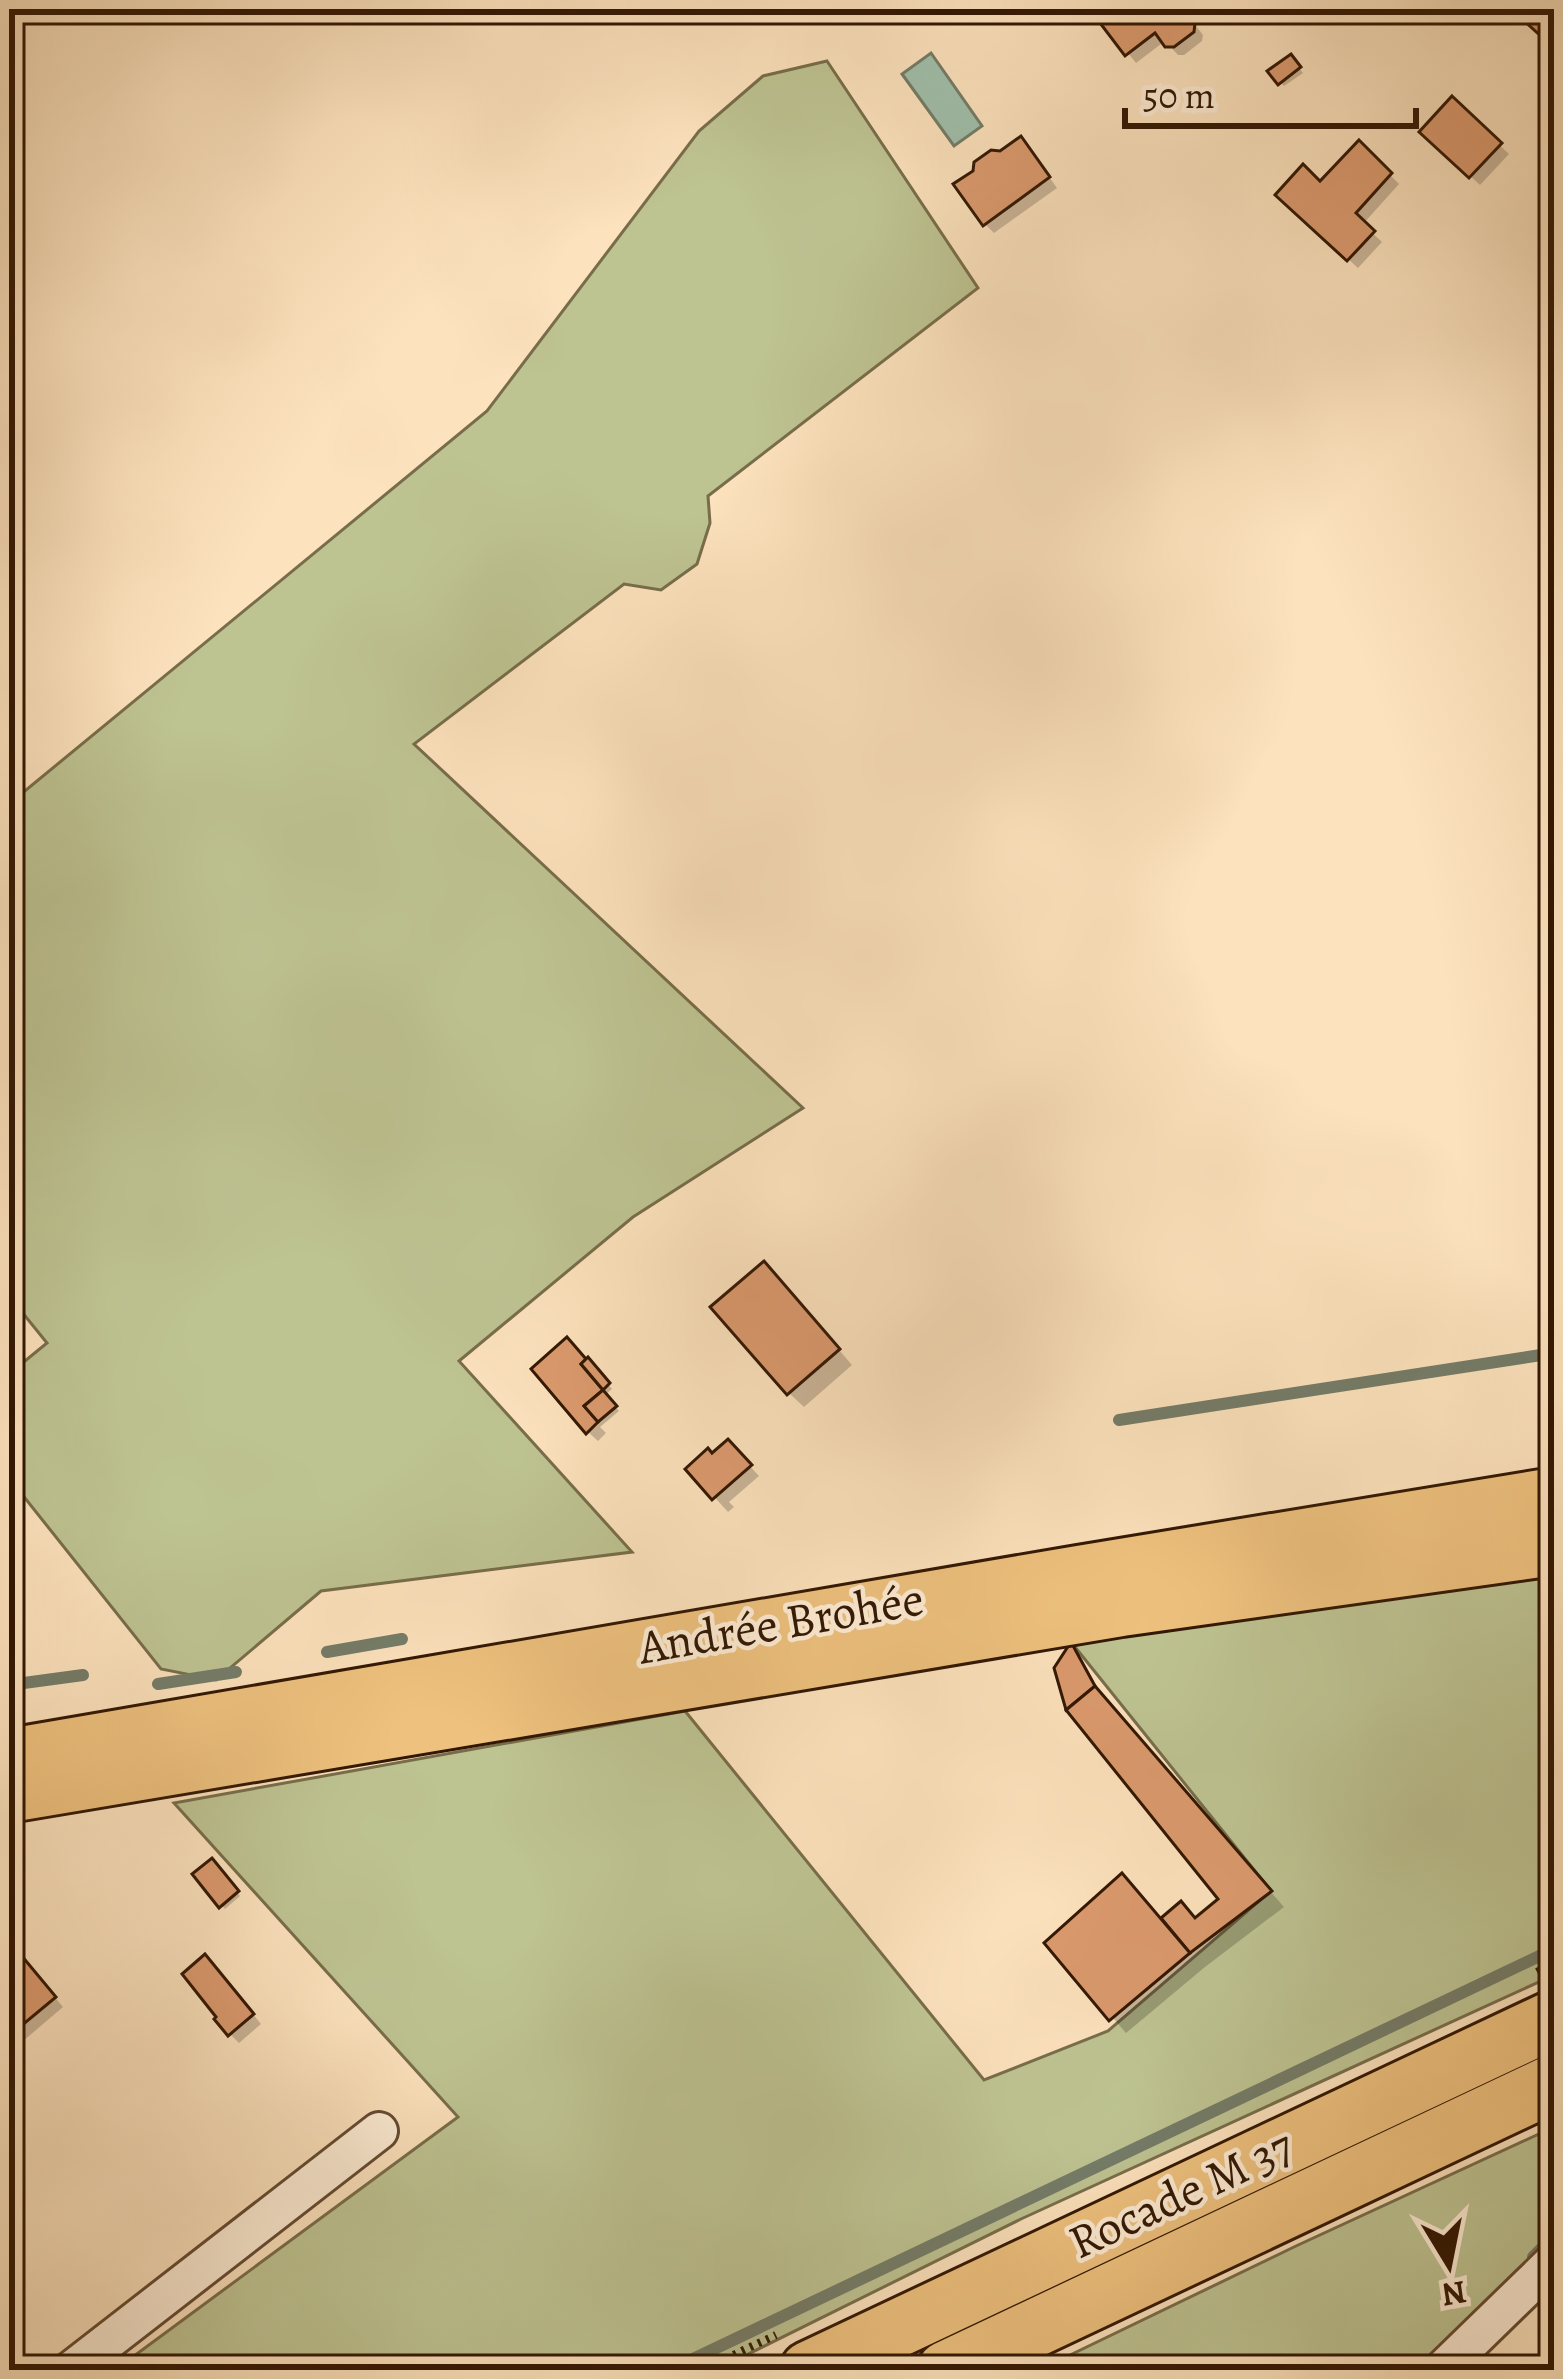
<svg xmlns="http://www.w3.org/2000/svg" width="1563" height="2379" viewBox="0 0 1563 2379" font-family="Alegreya,serif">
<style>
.green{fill:#bec392;stroke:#786d4a;stroke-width:3}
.water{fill:#a0bfab;stroke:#747c68;stroke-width:3}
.shadow{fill:#0003}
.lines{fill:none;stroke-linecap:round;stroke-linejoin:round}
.stream{stroke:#747c68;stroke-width:12}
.building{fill:#db9a6e;stroke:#321703;stroke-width:3}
.minor-casing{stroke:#644a32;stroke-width:42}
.primary-casing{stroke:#321703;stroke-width:60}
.trunk-casing{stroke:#321703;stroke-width:63}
.path{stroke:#321703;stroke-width:8;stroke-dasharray:3 6;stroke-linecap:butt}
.minor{stroke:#fdecd4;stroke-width:36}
.primary{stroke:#eec17e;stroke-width:54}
.trunk{stroke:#eec17e;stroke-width:57}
.labels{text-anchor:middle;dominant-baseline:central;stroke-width:9;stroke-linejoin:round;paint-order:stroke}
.street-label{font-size:48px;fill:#321703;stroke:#fdecd4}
</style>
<rect width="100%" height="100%" fill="#fce2bd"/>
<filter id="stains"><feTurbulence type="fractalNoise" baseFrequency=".00167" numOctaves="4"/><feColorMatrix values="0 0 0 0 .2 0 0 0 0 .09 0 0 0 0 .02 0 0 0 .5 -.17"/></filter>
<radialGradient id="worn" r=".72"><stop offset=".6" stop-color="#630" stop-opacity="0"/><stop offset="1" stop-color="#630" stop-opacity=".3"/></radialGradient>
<g class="green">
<path d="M827,61L978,288L708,496L710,523L697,564L661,590L624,584L414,744L803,1108L633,1217L459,1361L632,1552L321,1591L216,1680L161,1669L9,1478V1374L47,1343L9,1296V804L487,411L699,131L763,76Z"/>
<path d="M1554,1571V1975L1021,2219L716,2370H115L458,2117L174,1803L685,1711L984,2080L1108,2031L1271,1891L1071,1642Z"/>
<path d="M1554,2127V2247L1425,2370H1039L1296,2246Z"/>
</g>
<path class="water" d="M931,53L982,126L954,146L902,74Z"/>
<g class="shadow">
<path d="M1086,9H1183L1203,35L1202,41L1184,55H1178L1165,41L1136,63L1101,19L1097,21Z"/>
<path d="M1290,58L1303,73L1284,86L1271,72Z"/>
<path d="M1452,100L1509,154L1480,185L1423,132Z"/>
<path d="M1359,144L1399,184L1363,224L1382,242L1358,268L1279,195L1320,185Z"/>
<path d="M1029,149L1057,188L994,233L985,224Z"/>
<path d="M778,1279L852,1365L804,1407L789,1393Z"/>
<path d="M592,1365L612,1389L605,1395L619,1411L600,1427L606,1433L598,1441L588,1432Z"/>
<path d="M728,1443L759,1476L729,1502L734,1507L728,1512L689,1469L712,1456Z"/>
<path d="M1099,1694L1284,1907L1205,1967L1126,2033L1048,1943L1162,1921L1181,1905L1197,1921L1222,1899Z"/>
<path d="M211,1862L240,1896L225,1909L196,1875Z"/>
<path d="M214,1967L261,2024L239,2043L230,2034Z"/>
<path d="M30,1968L63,2007L9,2053V1969Z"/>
</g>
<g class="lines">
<g class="stream">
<path d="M1119,1420L1554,1353"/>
<path d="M327,1652L402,1639"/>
<path d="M158,1684L236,1672"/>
<path d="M9,1685L83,1675"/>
<path d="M1533,2257L1554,2236"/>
<path d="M670,2370L1554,1949"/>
</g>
</g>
<g class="building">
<path d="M1082,9H1184L1195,23L1194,32L1174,47H1165L1155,33L1125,56L1091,11L1086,14Z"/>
<path d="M1511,9H1554V48Z"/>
<path d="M1291,54L1301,67L1278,85L1267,71Z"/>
<path d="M1452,96L1502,143L1469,178L1419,132Z"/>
<path d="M1021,136L1050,177L983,226L953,184L973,171L974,162L991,150L1000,151Z"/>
<path d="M1359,140L1392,173L1356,213L1375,231L1347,261L1275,195L1303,164L1320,181Z"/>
<path d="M764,1261L840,1349L787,1395L710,1307Z"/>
<path d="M567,1337L586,1359L581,1364L603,1390L584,1406L598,1422L586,1434L531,1369Z"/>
<path d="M588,1357L610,1383L603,1390L581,1364Z"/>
<path d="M603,1390L617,1406L598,1422L584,1406Z"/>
<path d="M728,1439L752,1465L712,1500L685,1469L708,1448L712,1453Z"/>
<path d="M1071,1642L1095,1686L1066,1710L1054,1668Z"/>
<path d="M1095,1686L1272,1891L1190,1953L1161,1918L1181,1901L1195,1918L1218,1899L1066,1710Z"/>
<path d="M212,1858L239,1891L219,1908L192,1874Z"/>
<path d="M1122,1873L1190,1953L1109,2021L1044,1943Z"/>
<path d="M205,1954L254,2014L228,2036L214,2019L216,2017L182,1974Z"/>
<path d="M21,1955L56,1997L9,2036V1965Z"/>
</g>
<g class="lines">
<defs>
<g id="minor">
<path d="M71,2370L379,2131"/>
<path d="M1442,2370L1554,2261"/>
</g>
<g id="primary">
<path d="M9,1756L1078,1573L1554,1495"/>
<path d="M9,1795L1121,1609L1554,1548"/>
</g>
<g id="trunk">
<path d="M809,2370L1554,2019"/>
<path d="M946,2370L1554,2083"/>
</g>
</defs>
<use href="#minor" class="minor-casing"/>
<use href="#primary" class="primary-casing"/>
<use href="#trunk" class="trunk-casing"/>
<g class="path">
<path d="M1537,1972L1554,1963"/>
<path d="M701,2370L776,2335"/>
</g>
<use href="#minor" class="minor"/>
<use href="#primary" class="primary"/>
<use href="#trunk" class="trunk"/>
</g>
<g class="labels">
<g class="street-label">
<text transform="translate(781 1623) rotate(-10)">Andrée Brohée</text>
<text transform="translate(1181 2194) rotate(-25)">Rocade M 37</text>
</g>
</g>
<rect width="1563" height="2379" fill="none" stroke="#fce2bd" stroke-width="48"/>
<rect x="12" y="12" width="1539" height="2355" fill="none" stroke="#321703" stroke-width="6"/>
<rect x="24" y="24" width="1515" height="2331" fill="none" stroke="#321703" stroke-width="3"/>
<g transform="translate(1449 2265) rotate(170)" stroke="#fdecd4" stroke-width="9" paint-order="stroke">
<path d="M0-9L21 45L0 30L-21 45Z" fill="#321703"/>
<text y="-18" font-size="33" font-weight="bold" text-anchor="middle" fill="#321703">N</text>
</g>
<path d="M1125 108v18h291v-18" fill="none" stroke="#321703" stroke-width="6"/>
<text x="1143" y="108" font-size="36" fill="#321703" stroke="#fdecd4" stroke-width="9" paint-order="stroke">50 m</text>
<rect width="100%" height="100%" filter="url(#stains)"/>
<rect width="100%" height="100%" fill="url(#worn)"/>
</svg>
